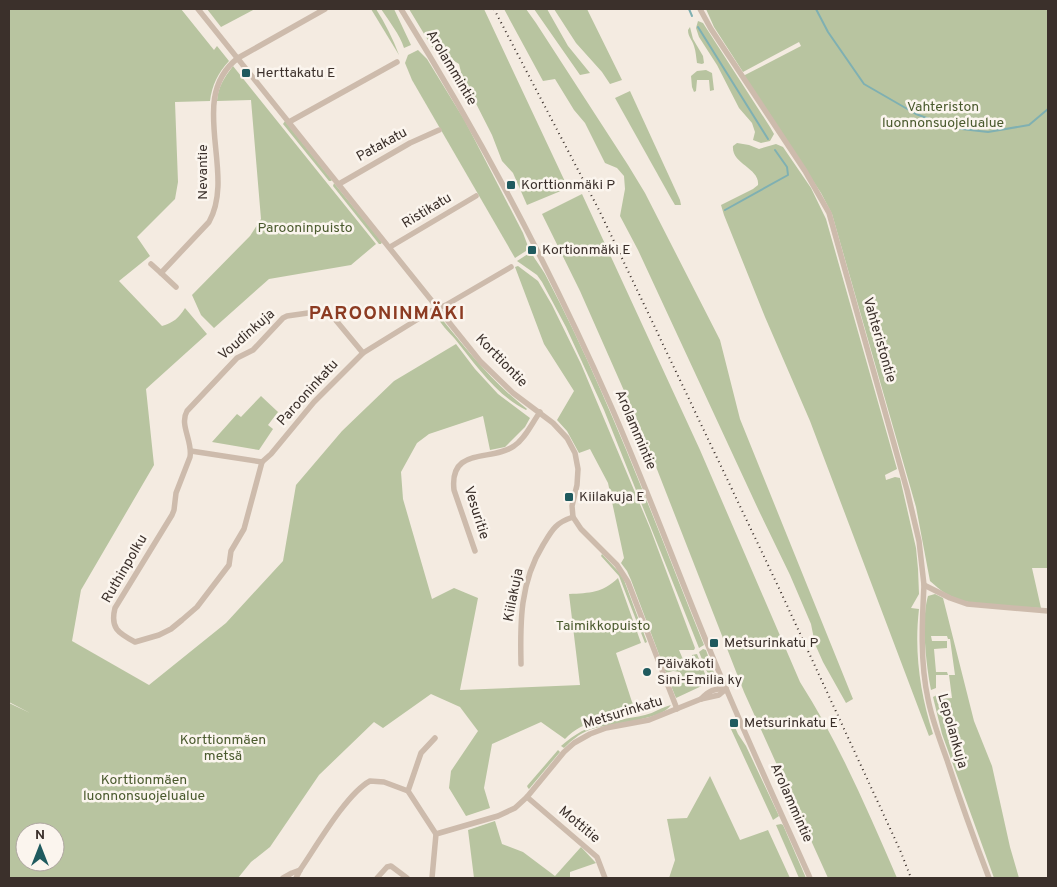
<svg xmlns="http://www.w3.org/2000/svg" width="1057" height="887" viewBox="0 0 1057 887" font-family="Overpass,sans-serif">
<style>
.green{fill:#b8c4a0;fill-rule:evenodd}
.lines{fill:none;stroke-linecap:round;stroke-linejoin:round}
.stream{stroke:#7fb0b2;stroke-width:2}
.minor{stroke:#cdbbac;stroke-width:5.5}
.rail{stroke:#3b302b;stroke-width:2;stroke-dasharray:1 4;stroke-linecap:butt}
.poi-dot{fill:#1f5a5e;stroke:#fbf5ee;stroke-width:2}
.labels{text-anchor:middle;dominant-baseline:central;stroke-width:5;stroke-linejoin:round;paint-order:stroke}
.street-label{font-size:14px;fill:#3b302b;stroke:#fbf5ee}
.poi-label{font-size:14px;fill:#3b302b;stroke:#fbf5ee;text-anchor:start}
.park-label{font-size:14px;fill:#4a5a2e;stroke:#fbf5ee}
.district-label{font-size:19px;font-weight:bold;letter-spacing:1px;fill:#8c3b22;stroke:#fbf5ee}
</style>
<rect width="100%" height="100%" fill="#f4ebe1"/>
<g class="green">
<path d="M9,9H181L214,50L217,46L229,61C218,73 212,85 210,101L175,102L178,182L175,199L137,237L150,256L119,281L162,326C173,323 179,318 185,308L207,334L146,389L154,465L81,590L72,641L149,685L226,623L283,561L296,485L342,431L394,381L456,344L475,369L498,394L530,418L525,427L505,447L490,450L483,416L429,434L417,443L401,472L403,499L432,599L454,588L478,598L460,690L580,685L569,594C590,593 602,593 618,578L641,643L616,653L632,702L638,712C612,717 584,719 565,739L541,722L492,744L484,788L490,808L466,816L449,788L451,771L478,731L460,707L431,694L383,728L374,722L319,775L270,847L251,862L238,878H9V703L30,713L9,702ZM25,832H55V862H25Z"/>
<path d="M207,9H255L221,27Z"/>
<path d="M371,9H376C385,23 393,39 399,55Z"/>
<path d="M381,9H394L411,45L404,48C400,35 389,21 381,9Z"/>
<path d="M409,9H484L568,188L527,205L513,173L502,161L492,135L462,76L459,64L432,47Z"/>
<path d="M504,9H526L536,23L628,165L645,193L720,340L740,419L853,699L846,703L823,662L815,644L811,624L790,575L759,511L638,250L620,216L625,189L624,176L617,168L605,163L585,123L574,110L555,79L543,81Z"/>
<path d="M534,9H547L568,46L590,73L580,75Z"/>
<path d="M554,9H587L622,80L610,84L602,72L576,43Z"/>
<path d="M706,9H1048V568H1032L1041,608C1010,606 973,609 945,593C940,590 935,585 930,581L916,507L832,214L821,193L743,76L801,46L799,42L743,72L714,27Z"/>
<path d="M698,21L703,23L770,127L774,134L770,141L761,143L753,140L755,132L752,123L739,108L717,65L699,37L696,28Z"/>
<path d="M690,27L693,39L703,56L704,63L702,64L697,63C696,57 696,52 694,46C692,39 688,37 688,30Z"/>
<path d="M418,50L427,59L465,121L523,233L529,249L515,258L412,80L405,63L408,55Z"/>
<path d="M233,66L376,244L351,265L269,279L214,328L201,315L192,295L250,236L261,219L251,100L217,101C218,87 224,78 233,66Z"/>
<path d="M706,70L712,73L714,90L710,91L709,80H697L696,91L694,92L692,87L691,76L697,71Z"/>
<path d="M630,91L680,200L681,205H675L672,200L615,98Z"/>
<path d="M285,121L332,180L331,181H329L283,124Z"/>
<path d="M737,143L749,145L759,149L776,144L783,147L811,188L826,219L897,469L885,475L886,480L895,477L900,478L916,548L918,569L919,594L911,608L919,609C914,652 920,693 933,734L929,736L810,421L765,317L724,215L721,205L753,189L758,185C760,168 731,164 733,146Z"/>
<path d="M334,183L382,242L381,244H379L333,186Z"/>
<path d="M582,194L700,450L800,682C839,743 868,811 897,878H828L744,692L644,436L580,291L542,214Z"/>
<path d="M531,252C535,260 541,267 545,274C608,393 654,521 704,645L699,648L604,410L566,327L542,282L537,275L517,261Z"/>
<path d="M518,266L538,281L552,305L581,364L650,528L695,648L694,650H679L685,664L692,660V655L697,654L707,679L706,684L676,698L670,683L683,678L680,672L673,671L666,673L631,580L627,571L621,563L624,558L608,483L590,449L579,453L567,431L557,420L574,391L544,344L515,267Z"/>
<path d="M437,315L441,318C468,351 493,383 527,409L526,410C497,396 475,364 455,339C449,332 439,323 437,315Z"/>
<path d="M261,396L278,412L268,425L273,429L259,450L212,442L237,414L241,417Z"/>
<path d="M602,554L619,572L624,580L647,642L645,643L619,576L601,556Z"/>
<path d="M935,594L943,598L974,721L992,766L1010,847L1019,878H994L942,734L933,697L937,695L938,699L952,698L949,675H955L950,639H948L947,636H931L932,641H947V648L934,649L936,672H947L948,675H936V688L931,690C926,665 921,620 928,596Z"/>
<path d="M703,649L706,650L714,673L712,684L699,652Z"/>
<path d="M671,705C661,721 608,723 589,730C579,734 571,741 564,748L561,746C591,720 609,723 645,715C654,713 662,707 671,705Z"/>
<path d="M734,725L738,734L746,746L779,816L773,820L730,727Z"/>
<path d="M558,750L560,752L529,789L528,788L527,786Z"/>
<path d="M710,776L740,840L768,830L790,878H669L675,860L667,819L687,818Z"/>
<path d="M495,821L502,844L523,852L555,876L581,847L596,863L570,872V878H474L468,830Z"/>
<path d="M781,824L783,825L806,878H799L776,825Z"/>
</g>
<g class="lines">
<g class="stream">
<path d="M689,9L692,16"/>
<path d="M816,9L828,32L864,84L916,114L953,128L988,132L1029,125L1048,109"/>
<path d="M698,27L768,139"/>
<path d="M725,210L788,175L787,167L775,150"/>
</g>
<g class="minor">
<path d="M198,9L480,361L513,393L553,423L567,438L575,453L578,469L577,485L572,506L573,517L581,529L617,565L628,582L677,709"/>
<path d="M401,9C480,136 550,268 611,406C646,486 676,568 709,648C741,726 776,802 810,878"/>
<path d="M700,9L711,29L805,171L829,213L907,490L919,541L924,585L950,598L967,604L1048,611"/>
<path d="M289,122L397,62"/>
<path d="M339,184L410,143L439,130"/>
<path d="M390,247L476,196"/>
<path d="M151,264L161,273"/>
<path d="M176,287L161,273L209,222C237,172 186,98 238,58L325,9"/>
<path d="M191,451L262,462L271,454L314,402L363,353L431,311L446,305L511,267"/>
<path d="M262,462L244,529L231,551L229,565L197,607L182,620L171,629L159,635L135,642C118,633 110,628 115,608L172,515L174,510L176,493L190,457C193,441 179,425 187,411L237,358L253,350L283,318L287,316L322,311L329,312L363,353"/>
<path d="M475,551L454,490C449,446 492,462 514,446C525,439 532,423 540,412"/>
<path d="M924,585C922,622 920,662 928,699C932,720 940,740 947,760C960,800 974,839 989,878"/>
<path d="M521,664C520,622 520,582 543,545C552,530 555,523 573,517"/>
<path d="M701,699C709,691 714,688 726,689"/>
<path d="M408,791L421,753L435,738"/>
<path d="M527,797L597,857L605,878"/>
<path d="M283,878L292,873L300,870"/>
<path d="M296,878L300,870C316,847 346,794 370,781L384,782L408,791L436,834"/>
<path d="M377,878L387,867L391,866L407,878"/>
<path d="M432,878L436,834L498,816L515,808L527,797L564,752L574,743L590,734L606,728L649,720L701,699L719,695L726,689"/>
</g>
<path class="rail" d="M494,9L600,212L778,586L900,850L911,878"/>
</g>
<g class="poi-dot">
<rect x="241" y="68" width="10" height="10" rx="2.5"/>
<rect x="506" y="180" width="10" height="10" rx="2.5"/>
<rect x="527" y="245" width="10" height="10" rx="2.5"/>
<rect x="564" y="492" width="10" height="10" rx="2.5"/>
<rect x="709" y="638" width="10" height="10" rx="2.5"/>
<circle cx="647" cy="672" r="5"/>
<rect x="729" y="718" width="10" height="10" rx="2.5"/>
</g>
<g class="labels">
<g class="street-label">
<text transform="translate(451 68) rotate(59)">Arolammintie</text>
<text transform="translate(382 145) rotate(-29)">Patakatu</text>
<text transform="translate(203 172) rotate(-90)">Nevantie</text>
<text transform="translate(427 211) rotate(-31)">Ristikatu</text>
<text transform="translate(247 335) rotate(-41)">Voudinkuja</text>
<text transform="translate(879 340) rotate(74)">Vahteristontie</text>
<text transform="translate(501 361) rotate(46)">Korttiontie</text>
<text transform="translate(308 393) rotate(-48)">Parooninkatu</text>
<text transform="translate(635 430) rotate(67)">Arolammintie</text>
<text transform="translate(476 513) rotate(72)">Vesuritie</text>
<text transform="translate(125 569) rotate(-60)">Ruthinpolku</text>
<text transform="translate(514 595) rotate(-79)">Kiilakuja</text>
<text transform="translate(623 713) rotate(-17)">Metsurinkatu</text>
<text transform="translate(952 731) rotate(74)">Lepolankuja</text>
<text transform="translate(791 803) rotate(66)">Arolammintie</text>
<text transform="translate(579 825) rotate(40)">Mottitie</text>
</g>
<g class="poi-label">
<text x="256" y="73">Herttakatu E</text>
<text x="521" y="185">Korttionmäki P</text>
<text x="542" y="250">Kortionmäki E</text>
<text x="579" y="497">Kiilakuja E</text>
<text x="724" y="643">Metsurinkatu P</text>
<text x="657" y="664">Päiväkoti<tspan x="657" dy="16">Sini-Emilia ky</tspan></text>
<text x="744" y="723">Metsurinkatu E</text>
</g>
<g class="park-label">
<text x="943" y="107">Vahteriston<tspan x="943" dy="16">luonnonsuojelualue</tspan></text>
<text x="305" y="228">Parooninpuisto</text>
<text x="603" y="626">Taimikkopuisto</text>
<text x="223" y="740">Korttionmäen<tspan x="223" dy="16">metsä</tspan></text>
<text x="144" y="780">Korttionmäen<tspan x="144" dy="16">luonnonsuojelualue</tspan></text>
</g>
<g class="district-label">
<text x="387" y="314">PAROONINMÄKI</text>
</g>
</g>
<rect width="1057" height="887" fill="none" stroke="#3b302b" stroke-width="20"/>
<g transform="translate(40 847)"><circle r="24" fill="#fbf5ee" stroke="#aea6a0"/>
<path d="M0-4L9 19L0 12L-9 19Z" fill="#1f5a5e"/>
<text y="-8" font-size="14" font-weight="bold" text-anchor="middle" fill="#3b302b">N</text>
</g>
</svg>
